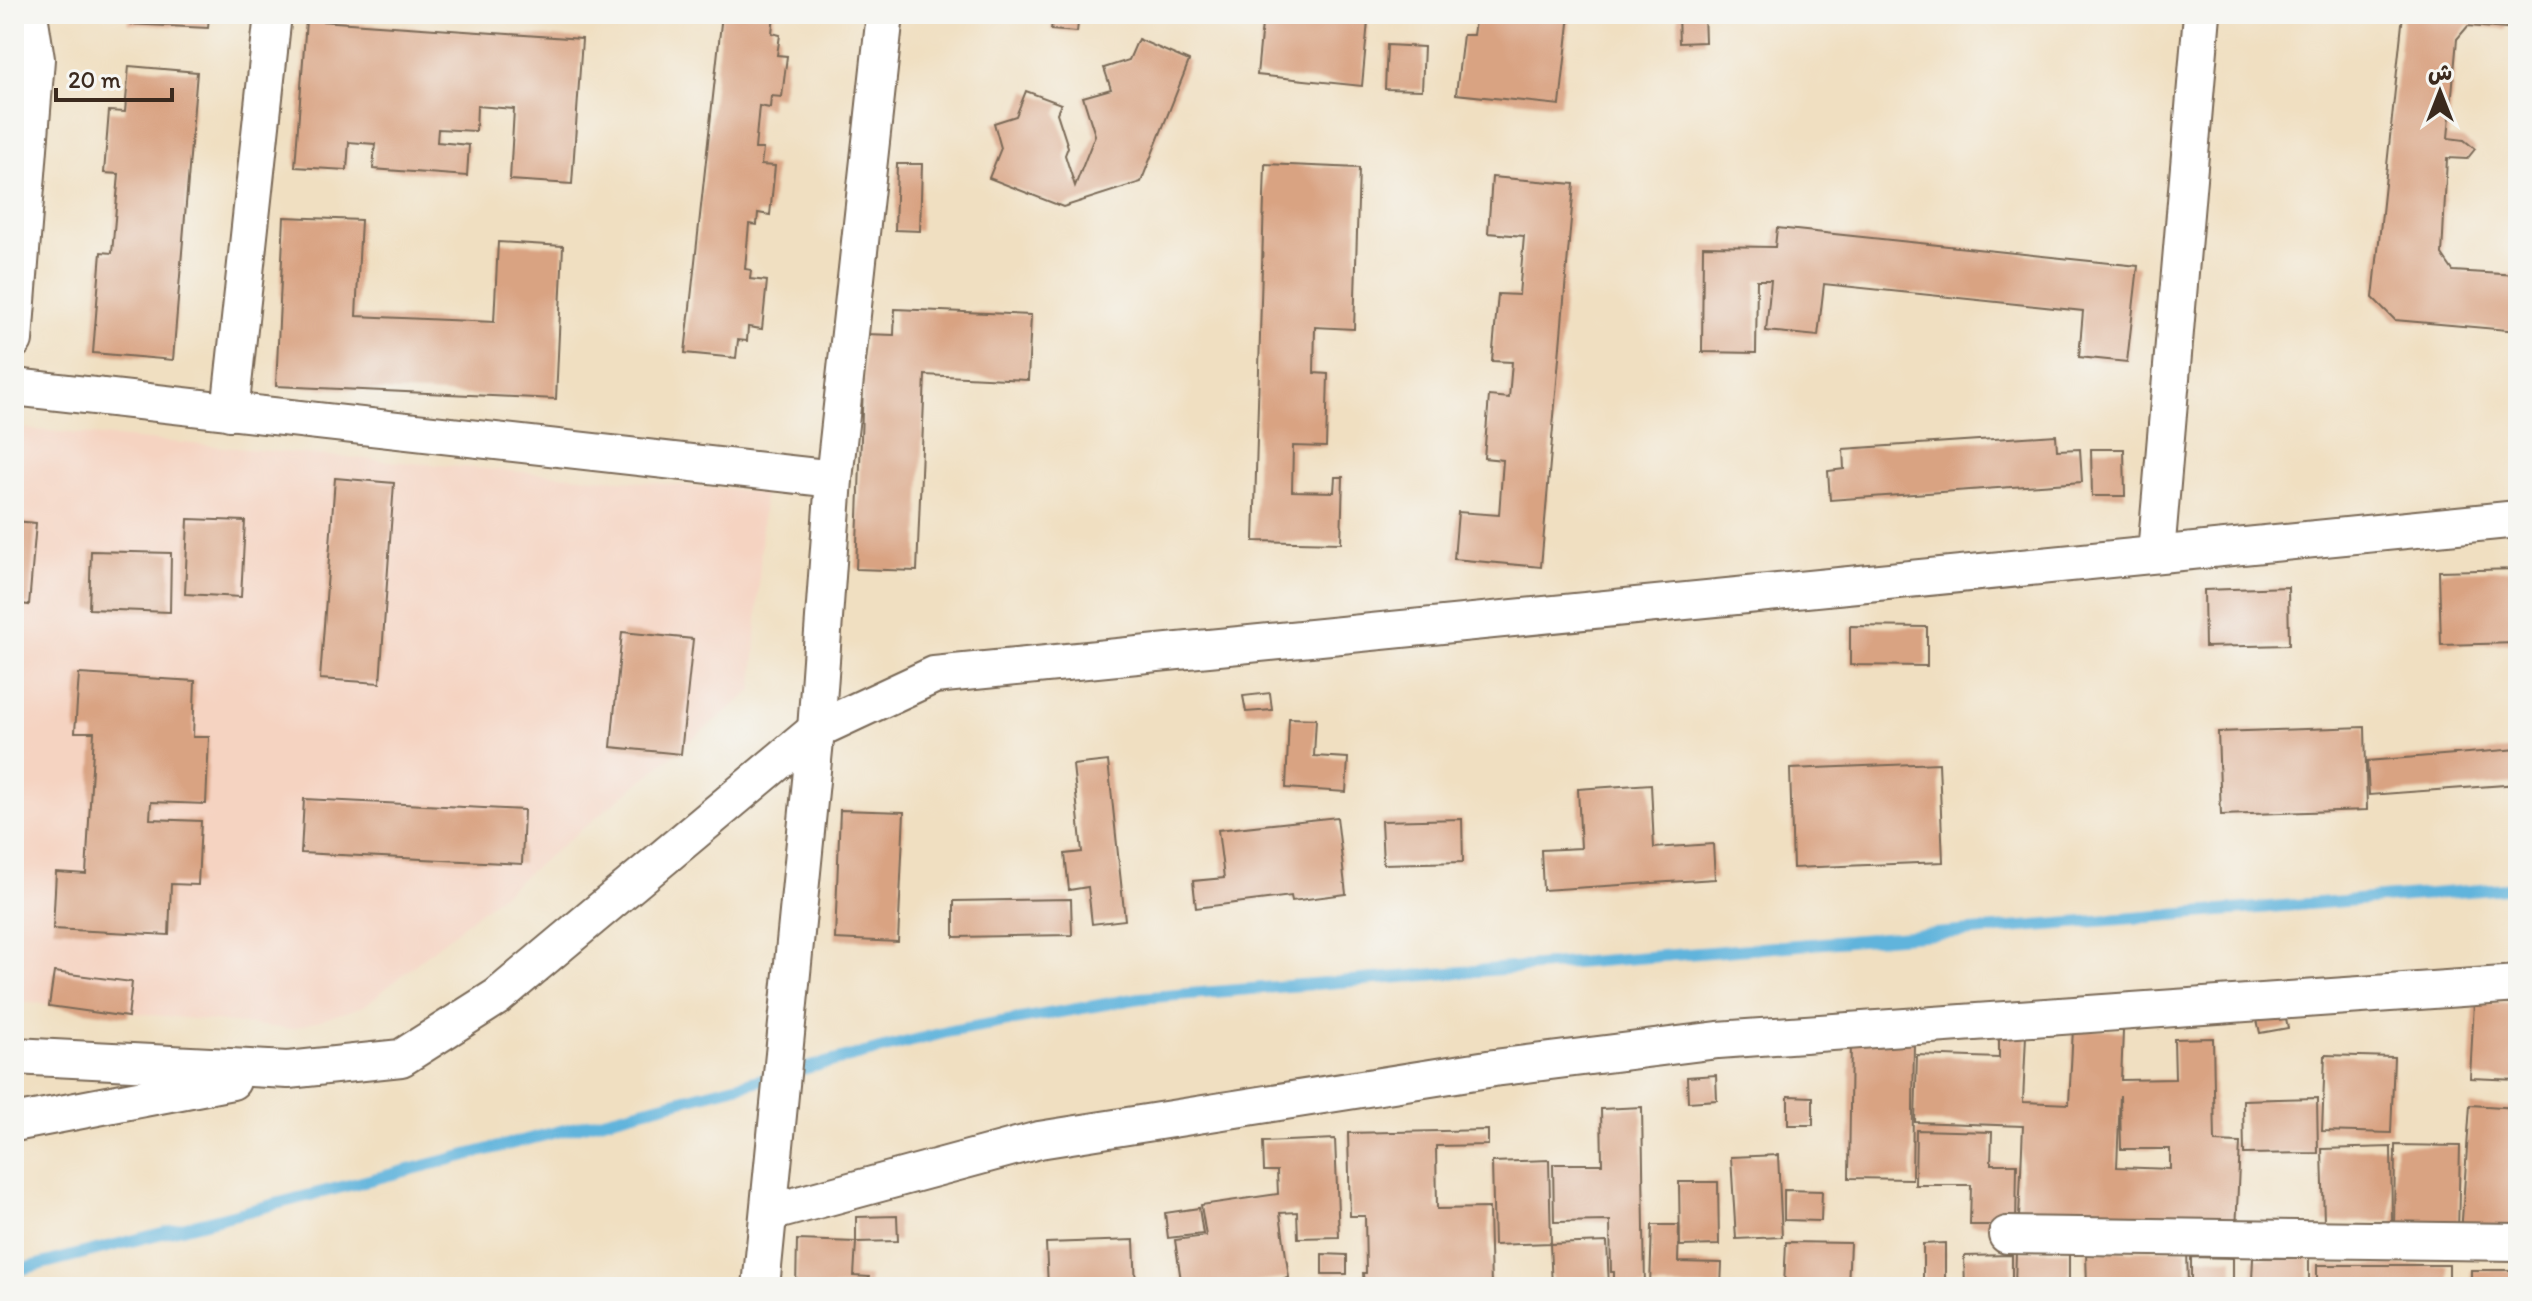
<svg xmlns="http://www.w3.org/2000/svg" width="2532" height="1301" viewBox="0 0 2532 1301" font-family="Itim,'Playpen Sans Arabic',sans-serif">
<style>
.built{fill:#f5d3c1}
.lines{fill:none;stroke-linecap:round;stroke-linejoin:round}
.stream{stroke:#60b4dc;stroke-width:12}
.building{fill:#d9a382;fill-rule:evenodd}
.street-casing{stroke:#7a6957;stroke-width:40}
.street{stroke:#fff;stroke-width:36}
</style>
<rect width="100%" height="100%" fill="#f6f6f2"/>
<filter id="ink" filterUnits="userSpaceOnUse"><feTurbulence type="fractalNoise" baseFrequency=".0125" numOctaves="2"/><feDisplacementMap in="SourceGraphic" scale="16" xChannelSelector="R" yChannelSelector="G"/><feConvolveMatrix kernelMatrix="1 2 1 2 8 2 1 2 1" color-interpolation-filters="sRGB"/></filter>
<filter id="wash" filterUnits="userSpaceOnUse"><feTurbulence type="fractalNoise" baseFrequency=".006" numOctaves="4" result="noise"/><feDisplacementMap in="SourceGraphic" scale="32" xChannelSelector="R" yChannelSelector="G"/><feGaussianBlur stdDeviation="1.8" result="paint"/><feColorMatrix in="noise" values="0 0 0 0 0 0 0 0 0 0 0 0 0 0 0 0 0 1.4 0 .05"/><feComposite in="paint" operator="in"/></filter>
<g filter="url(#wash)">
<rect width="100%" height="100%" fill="#f0dfc1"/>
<path class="built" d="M14,428L281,452L764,492L753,690L364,1006L292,1029L14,1001Z"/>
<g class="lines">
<path class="stream" d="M14,1271L951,1031L1140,998L2518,887"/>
</g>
<g id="blocks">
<g class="building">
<path d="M128,14H209L208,28L128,24Z"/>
<path d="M722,14H774L772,33L780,35L777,55L787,56L782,97L771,96L770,108L759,106L755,149H763L761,165L775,166L770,215L758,213L757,225L749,224L745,269L751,270L750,279L767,281L762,329L748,327L747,341L738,340L736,358L685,353Z"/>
<path d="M1053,14H1079L1077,32L1051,30Z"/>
<path d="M1263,14H1354L1353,20L1368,21L1362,86L1257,75Z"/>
<path d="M1512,14H1570L1560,105L1456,94L1463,35H1473L1476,15L1512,19Z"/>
<path d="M1678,14H1704L1705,42L1679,43Z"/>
<path d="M2403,14H2508L2506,29L2468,26L2457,39L2448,138L2464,140L2475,149L2467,159L2447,158L2442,255L2453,271L2518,275V331L2395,320L2373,298Z"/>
<path d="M306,20L582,39L572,184L510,180L514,109L477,106L476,131L438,129L437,142L469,145L467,176L373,169L375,144L349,142L347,170L295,167Z"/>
<path d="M1138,39L1189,61L1141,182L1063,207L989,178L1001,148L994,123L1016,116L1026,91L1061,104L1057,113L1068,147L1065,155L1075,186L1095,135L1083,97L1111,89L1104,68L1129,60Z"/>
<path d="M1387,45L1424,47L1422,90L1385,89Z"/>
<path d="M129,66L197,72L173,360L93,353L101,252L112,253L119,174L104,173L109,111L125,112Z"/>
<path d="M897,164H922L920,231L895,230Z"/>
<path d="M1265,164L1359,168L1354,329L1315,327L1314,373L1328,374L1326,447L1293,446L1292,491L1334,492L1335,477H1343L1341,543L1254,541Z"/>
<path d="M1492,177L1574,184L1541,567L1454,559L1458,512L1499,515L1503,460L1484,458L1489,396L1509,398L1512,362L1492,361L1498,294L1519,295L1524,236L1488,233Z"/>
<path d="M284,217L361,220L356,316L494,322L498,242L563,246L556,399L276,386Z"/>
<path d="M1777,228L2138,266L2127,362L2079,357L2083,311L1824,284L1818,336L1766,331L1771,280H1757L1756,353L1702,352L1703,246L1775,247Z"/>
<path d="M895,309L1031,315L1028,380L925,375L917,571L856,569L865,334L894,335Z"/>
<path d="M2056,435L2057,450L2080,449L2082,482L1830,500L1828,471L1844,469L1843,449Z"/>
<path d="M2091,449H2124L2125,496H2092Z"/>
<path d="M335,478L394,483L380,683L320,679Z"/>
<path d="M188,519L245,521L241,597L185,594Z"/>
<path d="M14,521L36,523L29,605L14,603Z"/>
<path d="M91,551L171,553L170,612L89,609Z"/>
<path d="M2518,569V643L2441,645L2439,571Z"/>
<path d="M2288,587L2289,645L2205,647L2204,590Z"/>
<path d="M1850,626L1927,627V666L1850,665Z"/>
<path d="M622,632L693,639L681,754L611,747Z"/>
<path d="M79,674L195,681L193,737H209L206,804L151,802L150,819L201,821L198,885L171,884L169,935L53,929L56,872L86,874L94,732H75Z"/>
<path d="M1270,693L1272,710L1246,712L1243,696Z"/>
<path d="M1289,718L1316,719L1314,756L1348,758L1346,792L1286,788Z"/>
<path d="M2365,727L2367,810L2221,815L2218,732Z"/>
<path d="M2518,749V784L2369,795L2367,761Z"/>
<path d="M1108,761L1125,920L1092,924L1088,887L1069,890L1065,854L1082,852L1073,765Z"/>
<path d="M1939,763L1943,862L1793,868L1790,769Z"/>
<path d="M1651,784L1654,848L1713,844L1715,879L1543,890L1541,850L1581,848L1578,789Z"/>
<path d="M304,799L524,810L522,864L301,853Z"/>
<path d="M840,810L904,812L898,942L835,939Z"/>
<path d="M1337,817L1346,894L1292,901L1291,896L1196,908L1193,881L1224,878L1218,830Z"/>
<path d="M1462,819L1463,862L1383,864L1381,821Z"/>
<path d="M1071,899L1072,935L954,937V901Z"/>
<path d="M54,972L132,982L128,1017L49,1006Z"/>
<path d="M2474,1002L2518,1004V1080L2470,1078Z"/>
<path d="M2284,1009L2288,1028L2260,1033L2256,1015Z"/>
<path d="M2073,1029L2123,1031L2121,1080L2175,1079L2174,1039L2213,1038L2215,1142L2240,1143L2236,1231L2187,1225L2019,1217L2023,1126L1915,1122L1917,1055L1999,1058V1034L2026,1035L2023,1102L2069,1104ZM2120,1095L2121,1149H2170V1169L2117,1167Z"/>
<path d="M1851,1038L1914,1039L1912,1179L1849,1178Z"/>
<path d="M2325,1055L2394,1057L2391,1133L2322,1131Z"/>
<path d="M1716,1075L1717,1100L1688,1102L1687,1077Z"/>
<path d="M1788,1096L1813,1097V1125H1788Z"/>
<path d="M2317,1098L2318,1153L2244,1154L2243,1100Z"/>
<path d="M2470,1105L2518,1108V1238L2461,1234Z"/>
<path d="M1642,1107L1645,1287H1614V1272H1611L1610,1221L1554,1222L1553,1164H1602L1601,1109Z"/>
<path d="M1488,1130V1145L1436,1146L1437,1209L1489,1208L1491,1287H1364L1363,1273H1366L1365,1216H1350L1348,1133Z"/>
<path d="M1916,1130L1992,1132L1991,1164H2017L2016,1225H1970L1971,1185H1915Z"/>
<path d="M1335,1139L1339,1237L1298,1238L1297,1212L1280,1213L1289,1278L1225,1287H1182L1175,1240L1206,1236L1201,1205L1278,1194L1277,1171H1264L1263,1142Z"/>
<path d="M2395,1145L2460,1146L2458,1234L2394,1233Z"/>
<path d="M2391,1147L2392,1221L2324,1222L2322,1149Z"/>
<path d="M1778,1155L1782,1237L1736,1239L1731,1157Z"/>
<path d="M1549,1160L1551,1243L1494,1245L1492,1162Z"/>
<path d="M1679,1182H1718L1719,1245L1680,1246Z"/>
<path d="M1784,1190L1822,1191L1821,1221L1784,1220Z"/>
<path d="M1199,1208L1203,1234L1168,1238L1165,1213Z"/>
<path d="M897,1216L898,1241L856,1242V1217Z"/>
<path d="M1652,1225H1679L1678,1262L1722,1263L1721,1287H1650Z"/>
<path d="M797,1240L856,1242L854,1276L869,1277V1287H796Z"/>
<path d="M1134,1240L1136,1287H1048L1046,1243Z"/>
<path d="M1607,1242L1609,1287H1552L1550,1244Z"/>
<path d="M1786,1242L1850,1243L1848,1287H1784Z"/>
<path d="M1945,1243V1287H1923V1244Z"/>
<path d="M2187,1249L2188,1287H2087L2086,1252Z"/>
<path d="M2016,1251H2069V1287H2015Z"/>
<path d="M1322,1254L1347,1255V1274H1322Z"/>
<path d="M2012,1255V1287H1965L1964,1256Z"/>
<path d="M2191,1257L2233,1258V1281H2252L2253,1258H2309V1287H2191Z"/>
<rect x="2317" y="1265" width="132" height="22"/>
<rect x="2471" y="1270" width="47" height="17"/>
</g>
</g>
</g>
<g filter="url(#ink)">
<use href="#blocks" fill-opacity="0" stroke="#7a6957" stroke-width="2"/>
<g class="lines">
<defs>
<g id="street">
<path d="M14,340L36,59L29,14"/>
<path d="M14,387L834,479"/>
<path d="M230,412L273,14"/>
<path d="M2156,554L2202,14"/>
<path d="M14,1056L288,1070L401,1058L497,997L816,730L934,675L2518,519"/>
<path d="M14,1123L232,1081"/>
<path d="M769,1213L1039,1140L1494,1068L1718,1040L2518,984"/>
<path d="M2007,1235L2518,1242"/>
<path d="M761,1287L816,730L834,479L885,14"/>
</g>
</defs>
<use href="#street" class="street-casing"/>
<use href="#street" class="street"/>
</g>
</g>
<rect width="2532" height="1301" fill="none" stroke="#f6f6f2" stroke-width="48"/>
<g transform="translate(2440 92)" stroke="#f6f6f2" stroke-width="6" paint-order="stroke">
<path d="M0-6L14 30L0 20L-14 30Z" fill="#3b2a1e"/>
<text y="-12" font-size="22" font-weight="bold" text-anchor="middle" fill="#3b2a1e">ش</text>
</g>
<path d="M56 88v12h116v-12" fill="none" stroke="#3b2a1e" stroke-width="4"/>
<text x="68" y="88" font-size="24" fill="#3b2a1e" stroke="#f6f6f2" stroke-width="6" paint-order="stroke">20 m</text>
</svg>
